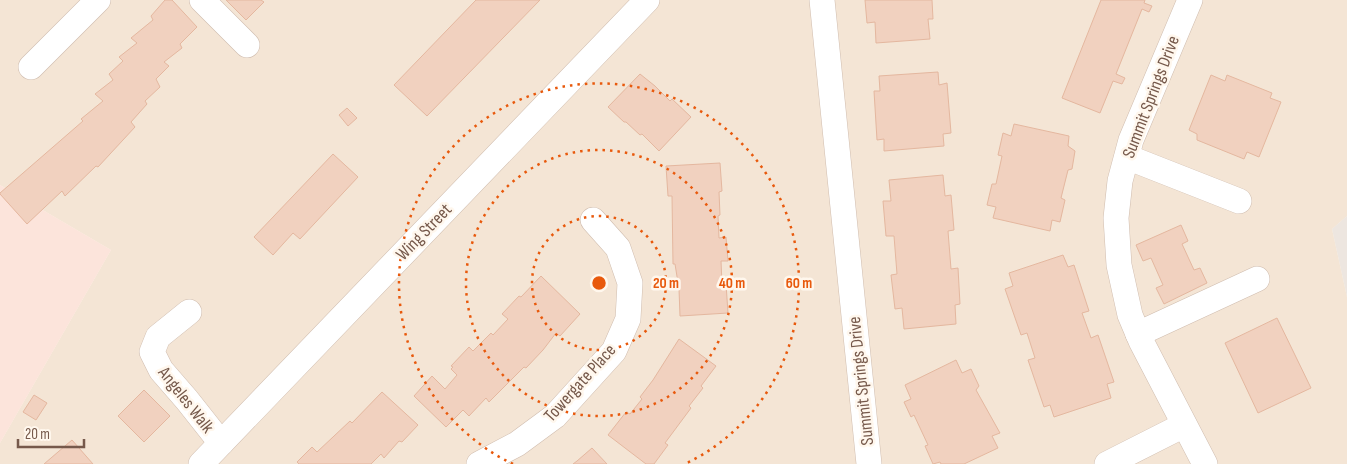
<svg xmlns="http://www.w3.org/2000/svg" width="1347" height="464" viewBox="0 0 1347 464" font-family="'Sofia Sans Condensed',sans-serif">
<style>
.residential{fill:#f4e5d5}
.commercial{fill:#fce4db}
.industrial{fill:#ede6e0}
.building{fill:#f1d1bf;stroke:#e4b79f}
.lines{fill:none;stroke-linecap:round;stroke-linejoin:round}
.minor-casing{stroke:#d0bdaf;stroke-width:26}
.minor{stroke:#fff;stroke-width:25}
.ring{fill:none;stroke:#e8590c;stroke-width:2.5;stroke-dasharray:2.5 5}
.labels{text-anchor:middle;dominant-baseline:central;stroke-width:5;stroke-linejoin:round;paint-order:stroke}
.street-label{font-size:18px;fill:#76594b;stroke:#fff7ed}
.centre{fill:#e8590c;stroke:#fff7ed;stroke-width:2.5}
.ring-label{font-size:15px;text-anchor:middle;font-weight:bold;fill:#e8590c;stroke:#fff7ed;stroke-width:5;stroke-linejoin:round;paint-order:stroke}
</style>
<rect width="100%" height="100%" fill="#fcf3e7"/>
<path class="residential" d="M0,0H1347V216L1332,229L1347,297V464H0V443L111,250L0,185Z"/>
<path class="commercial" d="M0,185L111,250L0,443Z"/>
<path class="industrial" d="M1347,216V297L1332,229Z"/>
<g class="building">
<path d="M165,0H172L197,27L180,44L182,48L164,62L169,66L156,79L160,87L145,101L147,104L131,122L135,127L98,167L96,166L65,196L62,191L27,224L0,194V193L83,121L81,119L103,101L95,94L113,80L109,74L123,61L119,57L137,43L131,38L153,20L151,16Z"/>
<path d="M226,0H261L264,2L246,20Z"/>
<path d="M476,0H540L427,116L394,85Z"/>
<path d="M865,0H932L933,19H928L930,39L876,43L875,22L867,23Z"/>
<path d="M1101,0H1145L1144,3L1152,6L1149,12L1142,9L1116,74L1125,78L1122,84L1113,81L1100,113L1062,98Z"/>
<path d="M938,72L939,85L947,83L951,133L943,134L944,146L884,151V139L877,140L874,91H880L879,76Z"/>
<path d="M640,74L655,86L670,101L672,99L691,117L659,151L642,134L640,135L626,122H624L608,107Z"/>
<path d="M1211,75L1225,81L1227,75L1272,93L1270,98L1281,102L1259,157L1247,152L1244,159L1197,140V134L1189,130Z"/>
<path d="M347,108L357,118L348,126L339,115Z"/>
<path d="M1014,124L1069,136L1068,146L1075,151L1072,169L1068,170L1061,198L1065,200L1060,222L1052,220L1050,231L993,218L996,207L987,205L992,184H996L1002,156L998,155L1003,133L1011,136Z"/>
<path d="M333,154L358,177L300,239L293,233L273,255L254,237Z"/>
<path d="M720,163L722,191L719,192L720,215L718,216L719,238L726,237L728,261H721L722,284H726L728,313L680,316L679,289L675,264H673L672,196H668L666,166Z"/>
<path d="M943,175L945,196L951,195L954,230L948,231L951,269L958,268L960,304L955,305L956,324L904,329L902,308L895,309L891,275L897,274L894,236H886L883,201H891L889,180Z"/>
<path d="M1181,225L1188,241L1182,244L1194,270L1200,268L1207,283L1164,304L1156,288L1163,285L1151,258L1143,261L1136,245Z"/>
<path d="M1063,255L1068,267L1074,265L1089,311L1082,313L1091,338L1098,335L1114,382L1107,384L1111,398L1054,417L1050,405L1044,407L1028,360L1035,358L1027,333L1021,335L1005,289L1013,286L1009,273Z"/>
<path d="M541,276L580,314L560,336L556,333L543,350L526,368L524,367L489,402L486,398L469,416L463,410L446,427L414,396L432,376L445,389L457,375L451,369L453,367L451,366L469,347L473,351L491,333L493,335L508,319L502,314L519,296L521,297Z"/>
<path d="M1277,318L1311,388L1258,413L1225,343Z"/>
<path d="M679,339L716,366L701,386L703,388L689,406L691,408L665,443L668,445L654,464H646L608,435L626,412L630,414L642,399L640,397L653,380Z"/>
<path d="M956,360L962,373L971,369L979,386L976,390L1000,433L992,436L998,448L964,464H941L940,462L933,464L925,446L928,445L914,415L911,417L904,402L911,399L905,385Z"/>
<path d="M144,390L170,416L144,442L118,416Z"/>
<path d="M382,392L418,425L402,442L399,441L384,458L381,454L371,464H299L297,462L312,447L317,452L350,421L352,423Z"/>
<path d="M34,395L47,403L36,420L23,412Z"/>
<path d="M72,440L93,464H44Z"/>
<path d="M592,448L607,464H573L577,461Z"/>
</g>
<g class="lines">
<defs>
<g id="minor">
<path d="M202,0L247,45"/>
<path d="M822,0L869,464"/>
<path d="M1190,0L1131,140L1120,181L1116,218L1119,265L1130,315L1141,341L1205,464"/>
<path d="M31,67L98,0"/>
<path d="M1127,157L1239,201"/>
<path d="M189,312L158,337L152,352L161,370L187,400L221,443"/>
<path d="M1138,334L1257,279"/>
<path d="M201,464L647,0"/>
<path d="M479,464L517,444L555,416L614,351L628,319L630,283L618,248L593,220"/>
<path d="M1107,464L1184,425"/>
</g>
</defs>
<use href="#minor" class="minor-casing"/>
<use href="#minor" class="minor"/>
</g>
<g class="ring">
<circle cx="599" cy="283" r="67"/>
<circle cx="599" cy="283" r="133"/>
<path d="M513 464A200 200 0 1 1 685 464"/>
</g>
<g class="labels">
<g class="street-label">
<text transform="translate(1151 97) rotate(-69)">Summit Springs Drive</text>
<text transform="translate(424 232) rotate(-46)">Wing Street</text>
<text transform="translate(861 381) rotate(-96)">Summit Springs Drive</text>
<text transform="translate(580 383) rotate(-48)">Towergate Place</text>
<text transform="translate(186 400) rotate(52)">Angeles Walk</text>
</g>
</g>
<circle cx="599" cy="283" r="8" class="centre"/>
<g class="ring-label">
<text x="666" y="288">20 m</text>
<text x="732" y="288">40 m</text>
<text x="799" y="288">60 m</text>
</g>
<path d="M18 439v8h66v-8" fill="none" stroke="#76594b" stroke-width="2.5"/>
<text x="25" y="439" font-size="15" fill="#76594b" stroke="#fff7ed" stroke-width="4" paint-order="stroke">20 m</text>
</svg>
